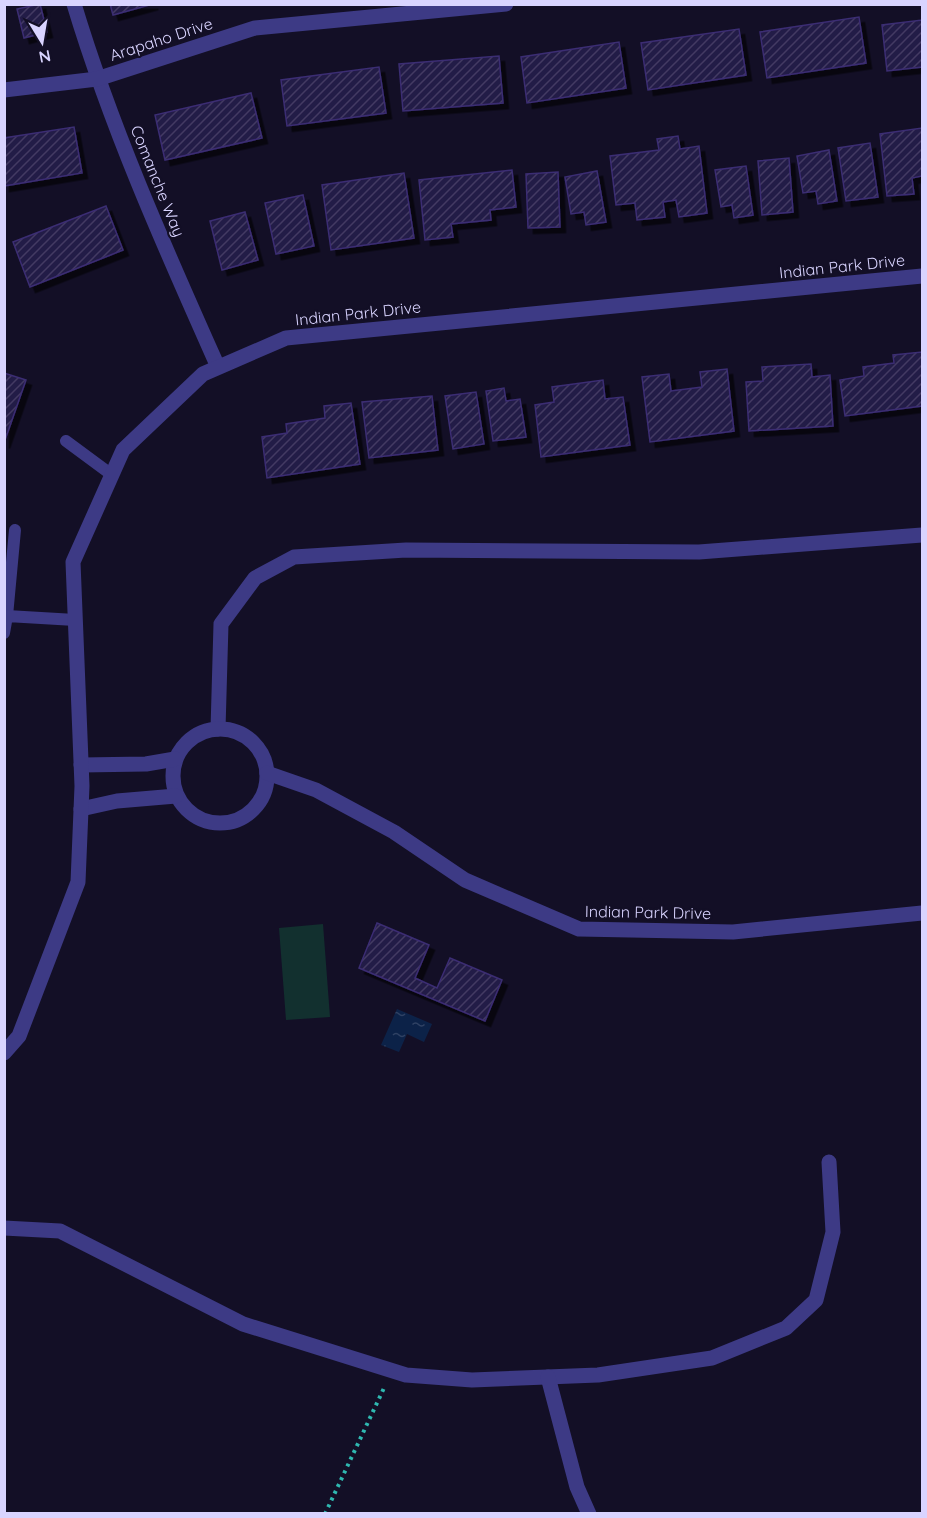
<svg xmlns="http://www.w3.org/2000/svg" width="927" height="1518" viewBox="0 0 927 1518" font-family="Quicksand,sans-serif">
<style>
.grass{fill:#12302f}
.water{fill:url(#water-ripples)}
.building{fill:url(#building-hatch);stroke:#3b2d73;stroke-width:1.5;filter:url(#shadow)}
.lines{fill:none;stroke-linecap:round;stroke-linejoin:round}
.path{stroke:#2fb8b0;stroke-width:4;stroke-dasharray:3 4.5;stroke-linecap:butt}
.service{stroke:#3d3a85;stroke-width:12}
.minor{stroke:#3d3a85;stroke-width:15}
.labels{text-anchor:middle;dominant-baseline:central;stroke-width:4.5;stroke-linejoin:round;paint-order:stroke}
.street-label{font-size:16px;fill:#d9d4ff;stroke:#130f26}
</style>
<defs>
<pattern id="water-ripples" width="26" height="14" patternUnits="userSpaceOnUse" patternTransform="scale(1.5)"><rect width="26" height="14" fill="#0c2248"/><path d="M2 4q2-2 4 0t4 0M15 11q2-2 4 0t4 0" fill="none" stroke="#2f4163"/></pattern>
<pattern id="building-hatch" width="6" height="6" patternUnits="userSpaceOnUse" patternTransform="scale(1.5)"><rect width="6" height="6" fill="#241b47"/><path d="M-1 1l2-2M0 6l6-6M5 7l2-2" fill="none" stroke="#433b63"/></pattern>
<filter id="shadow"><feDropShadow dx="5.5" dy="5.5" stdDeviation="0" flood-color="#0009"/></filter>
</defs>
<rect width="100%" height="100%" fill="#130f26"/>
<path class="grass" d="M323,924L330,1017L286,1020L279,928Z"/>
<path class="water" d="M397,1009L432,1024L424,1042L407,1034L399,1052L381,1045Z"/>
<g class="building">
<path d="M40,4L47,32L24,38L17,9Z"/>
<path d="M110,4H153L113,15Z"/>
<path d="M859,17L866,63L767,78L760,32Z"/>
<path d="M922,20V67L887,71L882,25Z"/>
<path d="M739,29L746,75L648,90L641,43Z"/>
<path d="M619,42L626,88L527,103L521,57Z"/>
<path d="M499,56L503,103L403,111L399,64Z"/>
<path d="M379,67L386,113L287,126L281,80Z"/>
<path d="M251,93L262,138L165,160L155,115Z"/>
<path d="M74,127L82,173L4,186V138Z"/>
<path d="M922,128V176L912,178L914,194L887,196L880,134Z"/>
<path d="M678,136L680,149L699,146L707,213L679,217L676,200L663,202L665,217L637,220L635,203L616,205L610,156L659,150L657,139Z"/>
<path d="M870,143L878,197L846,201L838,148Z"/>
<path d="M829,150L837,201L818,204L816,191L803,193L797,156Z"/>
<path d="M789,158L793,212L762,215L758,161Z"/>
<path d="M746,166L753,215L734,218L732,205L721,207L715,170Z"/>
<path d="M512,170L516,207L490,210L491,220L451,224L453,237L425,240L419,180Z"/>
<path d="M597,171L606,222L586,225L584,212L571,214L565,177Z"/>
<path d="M558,172L560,227L528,228L526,174Z"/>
<path d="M404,173L414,238L331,250L322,185Z"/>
<path d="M303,195L314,246L276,254L265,203Z"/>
<path d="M106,206L123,250L30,287L13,242Z"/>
<path d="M245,212L258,260L222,270L210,221Z"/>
<path d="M922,352V406L845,416L840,380L864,376L863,367L894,363L893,355Z"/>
<path d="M811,364L812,377L830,375L833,426L749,431L746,382L763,381L762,367Z"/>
<path d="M727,369L734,431L650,442L642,377L669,374L671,391L702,387L700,372Z"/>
<path d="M4,373L26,380L4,443Z"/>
<path d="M603,380L605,399L623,397L630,445L541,457L535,405L554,402L552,387Z"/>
<path d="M504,388L506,401L520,399L526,437L493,441L486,391Z"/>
<path d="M476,392L484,444L453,449L445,396Z"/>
<path d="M432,396L438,450L369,458L362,402Z"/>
<path d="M351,403L360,464L267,478L262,437L287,433L286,424L325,418L324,406Z"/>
<path d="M377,923L429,945L415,978L437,988L450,958L502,980L485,1021L359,968Z"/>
</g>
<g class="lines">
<path class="path" d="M325,1514L384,1388"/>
<g class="service">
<path d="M66,441L112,475"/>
<path d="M7,616L15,530"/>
<path d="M4,633L7,616L75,620"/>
</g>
<g class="minor">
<path d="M74,4C112,130 165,248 218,367"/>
<path d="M4,90L97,79L255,28L506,4"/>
<path d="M218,729L221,624L255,578L294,557L406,550L699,552L922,535"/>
<circle cx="220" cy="776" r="47"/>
<path d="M81,765L146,764L175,759"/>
<path d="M267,773L316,790L394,832L465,880L579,929L733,932L922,913"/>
<path d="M81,809L117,801L176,796"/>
<path d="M4,1053L19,1036L78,882L82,786L73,562L123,450L203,374L286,338L922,276"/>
<path d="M4,1228L60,1231L243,1324L406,1375L472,1380L598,1375L712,1358L786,1328L816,1300L833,1232L829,1162"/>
<path d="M548,1377L577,1487L589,1514"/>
</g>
</g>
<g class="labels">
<g class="street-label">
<text transform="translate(161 39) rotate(-18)">Arapaho Drive</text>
<text transform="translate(158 181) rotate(68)">Comanche Way</text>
<text transform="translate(842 266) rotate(-6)">Indian Park Drive</text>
<text transform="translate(358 313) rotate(-6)">Indian Park Drive</text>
<text transform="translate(648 912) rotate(1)">Indian Park Drive</text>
</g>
</g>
<rect width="927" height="1518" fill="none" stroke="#d9d4ff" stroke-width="12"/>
<g transform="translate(42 42) rotate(169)" stroke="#130f26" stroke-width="4.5" paint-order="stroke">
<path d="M0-4.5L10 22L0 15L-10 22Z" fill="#d9d4ff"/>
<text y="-9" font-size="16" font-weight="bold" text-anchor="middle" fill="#d9d4ff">N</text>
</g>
</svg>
